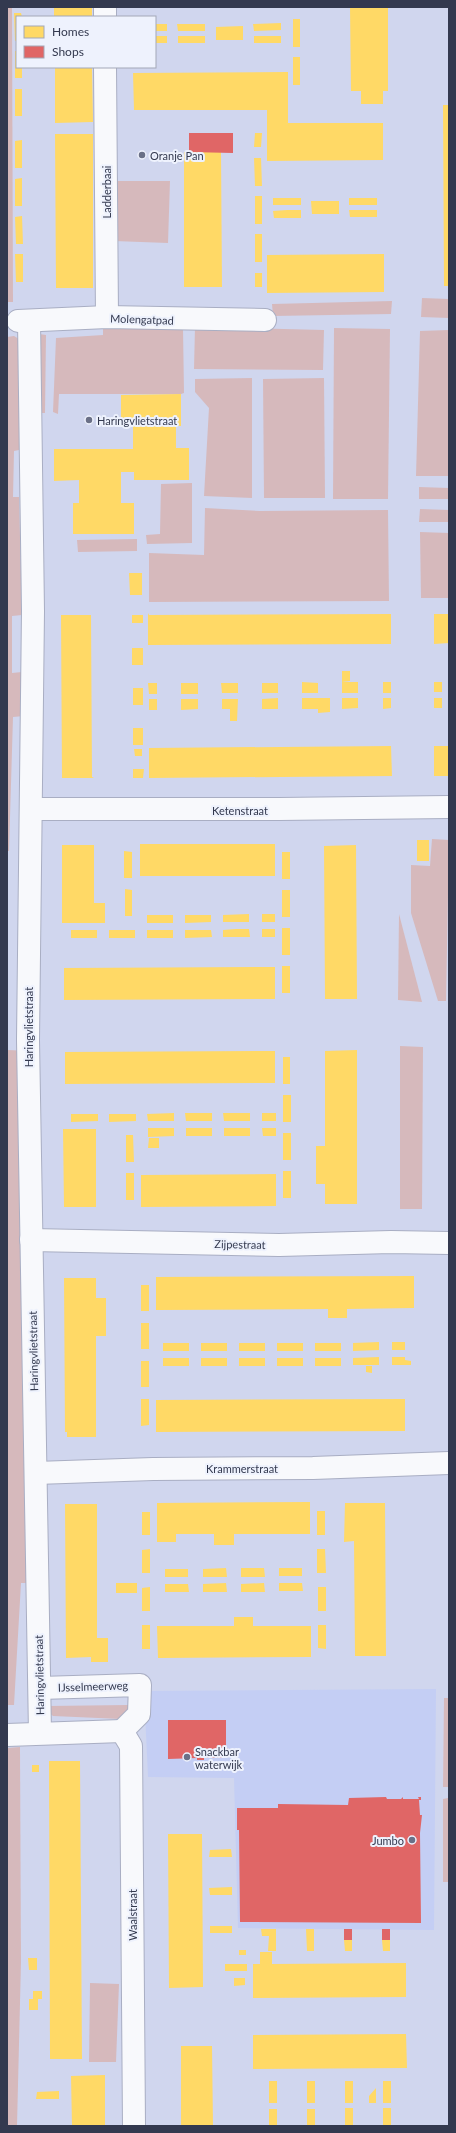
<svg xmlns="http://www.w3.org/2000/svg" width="456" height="2133" viewBox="0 0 456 2133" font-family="Lato,sans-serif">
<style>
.built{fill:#c4cef4}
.green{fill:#d6b9bc}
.homes{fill:#ffd966}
.shops{fill:#e06666}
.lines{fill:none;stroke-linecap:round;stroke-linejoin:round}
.minor-casing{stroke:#a9aec3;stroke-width:24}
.minor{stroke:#f8f9fc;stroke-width:22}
.poi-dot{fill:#6a7087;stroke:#eef2fd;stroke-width:1.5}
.labels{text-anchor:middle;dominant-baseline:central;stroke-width:4;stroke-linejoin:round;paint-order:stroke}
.poi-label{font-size:11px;fill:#33394f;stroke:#eef2fd;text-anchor:start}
.street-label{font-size:11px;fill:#33394f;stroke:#eef2fd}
</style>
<rect width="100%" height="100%" fill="#d0d6ee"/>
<path class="built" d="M436,1689L434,1930L238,1928L234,1778L148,1777L144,1691Z"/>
<g class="green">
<path d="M7,7H12L13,302H7Z"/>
<path d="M114,181H170L168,243L114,241Z"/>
<path d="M422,298L449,299V318L421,317Z"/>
<path d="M392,301L391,314L273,316L272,304Z"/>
<path d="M103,327L183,328L184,393L181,394H59L58,414L53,412L56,338L103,335Z"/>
<path d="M195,327L324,330L323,370L194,369Z"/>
<path d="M334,328L390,329L388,499H333Z"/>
<path d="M449,330V476H416L420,331Z"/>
<path d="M39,334L46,335L45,413H37Z"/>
<path d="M14,336L19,339V450L14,451L13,497H19L22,615L12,616V673L22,672L24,716L13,717L9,851H7V337Z"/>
<path d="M252,378V498L204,496L209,408L195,392V379Z"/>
<path d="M324,378L325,498H264L263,379Z"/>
<path d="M192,483V543L147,544L146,535L160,534L161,484Z"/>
<path d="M419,487L449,488V499H419Z"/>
<path d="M205,508L260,511L388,510L389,601L149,602V553L204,555Z"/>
<path d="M420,509L449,510V522H419Z"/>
<path d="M420,532L449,533V598H421Z"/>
<path d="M137,539V551L78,552L77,540Z"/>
<path d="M432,839L449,840L446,1001H438L411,913V865L430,866Z"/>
<path d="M399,914L422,1002L398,1000Z"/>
<path d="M400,1046L423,1047L422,1209H400Z"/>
<path d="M7,1050L32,1051L34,1583H21L14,1705H7Z"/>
<path d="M444,1698H449V1787H443Z"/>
<path d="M128,1705L130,1713L121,1719L53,1716L48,1712V1706Z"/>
<path d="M20,1747L21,1962L17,2126H7V1748Z"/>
<path d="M448,1798L449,1882H443V1799Z"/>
<path d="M90,1983L119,1984L116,2062H89Z"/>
</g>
<g class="homes">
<rect x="54" y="7" width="38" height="10"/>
<path d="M350,7H388V91H383V104H361V91H351Z"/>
<path d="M14,13H21L22,17H17V40L15,41Z"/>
<rect x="293" y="19" width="7" height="28"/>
<path d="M281,23V30L254,31L253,24Z"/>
<rect x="155" y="24" width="12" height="7"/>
<path d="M177,24H205V31H178Z"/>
<path d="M243,26V40H216V27Z"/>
<rect x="155" y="36" width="12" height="7"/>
<rect x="178" y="36" width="27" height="7"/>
<rect x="254" y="36" width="27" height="7"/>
<path d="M15,51H17V67H22V78H15Z"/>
<rect x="293" y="57" width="7" height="28"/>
<path d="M55,67H92L93,122L55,123Z"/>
<path d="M288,72V123H383V160L267,161V110H134L133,73Z"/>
<rect x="15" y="89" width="7" height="27"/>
<path d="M443,105H449V286H444Z"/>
<path d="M255,133H262L261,147H254Z"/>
<path d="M55,134H93V288H56Z"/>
<path d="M22,140V168H15V141Z"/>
<path d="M184,152H221L222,287H184Z"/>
<path d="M254,158H261L262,186H255Z"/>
<path d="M22,178V206H15V179Z"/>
<rect x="255" y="196" width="7" height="28"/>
<rect x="273" y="198" width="28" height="7"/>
<rect x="349" y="198" width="28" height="7"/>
<path d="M311,201H339V214H312Z"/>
<path d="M287,210H301V218H274L273,211Z"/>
<path d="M349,210H377V217H350Z"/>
<path d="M22,216L23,244H16L15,217Z"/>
<rect x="255" y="234" width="7" height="28"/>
<path d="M15,254H23V282H16Z"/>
<path d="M384,254V292L267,293V255Z"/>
<rect x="255" y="273" width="7" height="14"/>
<path d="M181,394V426H176V448H189V480H134V472H121V503H134V534H73V503H79V480L54,481V449H133V426H121V395Z"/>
<path d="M129,573H142V595H130Z"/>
<path d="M148,613L149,615L391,614V644L148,645Z"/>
<path d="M434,614H449V643L434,644Z"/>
<path d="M61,615H91L92,777L94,778H62Z"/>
<rect x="132" y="615" width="11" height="8"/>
<rect x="132" y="648" width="11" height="17"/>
<path d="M342,671H350V681L342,682Z"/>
<path d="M302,682L318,683V693H302Z"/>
<rect x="342" y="682" width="16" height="11"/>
<rect x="383" y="682" width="8" height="11"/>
<rect x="434" y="682" width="8" height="10"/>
<path d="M148,683H157V694H149Z"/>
<rect x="181" y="683" width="17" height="11"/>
<path d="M221,683H238V693H222Z"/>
<rect x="262" y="683" width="16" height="10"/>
<rect x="133" y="688" width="10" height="17"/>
<path d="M278,698V709H262V699Z"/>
<path d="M302,698H330V712L318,713V709H302Z"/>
<path d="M342,698H358V708L342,709Z"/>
<path d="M383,698H391V708L383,709Z"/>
<rect x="434" y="698" width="8" height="10"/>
<rect x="149" y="699" width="8" height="11"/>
<path d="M181,699H198V709L181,710Z"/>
<path d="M222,699H238L237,721H230V709H222Z"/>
<rect x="133" y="728" width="10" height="17"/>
<path d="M391,746L392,776L149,778V748Z"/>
<rect x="434" y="746" width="15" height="30"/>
<path d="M134,749H142V756H135Z"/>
<path d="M133,769H144L143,778H133Z"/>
<rect x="417" y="840" width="12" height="21"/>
<rect x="140" y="844" width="135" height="32"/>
<path d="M62,845H94V903H105V923H62Z"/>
<path d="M356,845L357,999H325L324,846Z"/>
<path d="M124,851L132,852V878H124Z"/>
<rect x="282" y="852" width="8" height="27"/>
<path d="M125,889L132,890V916H125Z"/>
<rect x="282" y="890" width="8" height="27"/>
<path d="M249,914V922H223V915Z"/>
<rect x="262" y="914" width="13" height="8"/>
<rect x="147" y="915" width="26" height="8"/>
<path d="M185,915H211V922L185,923Z"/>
<rect x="282" y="928" width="8" height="27"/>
<path d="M236,929H249L250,937H223V930Z"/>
<rect x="262" y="929" width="13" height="8"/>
<rect x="71" y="930" width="26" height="8"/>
<rect x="109" y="930" width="26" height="8"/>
<rect x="147" y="930" width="26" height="8"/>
<path d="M185,930H211L212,937L185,938Z"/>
<rect x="282" y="966" width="8" height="27"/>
<path d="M275,967V999L64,1000V968Z"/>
<path d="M357,1050V1204H325V1184H316V1146H325V1051Z"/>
<path d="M275,1051V1083L65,1084V1052Z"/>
<rect x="283" y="1057" width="7" height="27"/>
<rect x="283" y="1095" width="8" height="27"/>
<path d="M174,1113V1121H148L147,1114Z"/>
<path d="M185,1113H212V1121H186Z"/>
<path d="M223,1113H250V1121H224Z"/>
<rect x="262" y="1113" width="14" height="8"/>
<path d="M71,1114H98V1121L71,1122Z"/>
<path d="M109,1114H136V1121L109,1122Z"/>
<path d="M148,1128H174V1136L148,1137Z"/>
<rect x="186" y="1128" width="26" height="8"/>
<rect x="224" y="1128" width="26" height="8"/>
<path d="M262,1128H276V1136H263Z"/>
<path d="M63,1129H96V1207H64Z"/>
<rect x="283" y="1133" width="8" height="27"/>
<path d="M126,1135H133L134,1162H126Z"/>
<path d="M149,1138H159V1148H148Z"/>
<rect x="283" y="1171" width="8" height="27"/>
<rect x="126" y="1173" width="8" height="27"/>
<path d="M276,1174V1206L141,1207V1175Z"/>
<path d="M414,1276V1308L347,1309V1318H328V1309L156,1310V1277Z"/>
<path d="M64,1278H96V1298H106V1336H96V1437H67V1432H65Z"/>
<rect x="141" y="1285" width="8" height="26"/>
<rect x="141" y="1323" width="8" height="26"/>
<path d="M379,1342V1350L353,1351V1343Z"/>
<rect x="392" y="1342" width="13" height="8"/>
<rect x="163" y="1343" width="26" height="8"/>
<rect x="201" y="1343" width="26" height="8"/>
<rect x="239" y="1343" width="26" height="8"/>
<rect x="277" y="1343" width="26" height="8"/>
<rect x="315" y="1343" width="26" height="8"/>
<path d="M379,1357V1365H353V1358Z"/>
<rect x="392" y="1357" width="13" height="8"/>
<rect x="163" y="1358" width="26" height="8"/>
<rect x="201" y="1358" width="26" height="8"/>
<rect x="239" y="1358" width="26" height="8"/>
<rect x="277" y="1358" width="26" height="8"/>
<rect x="315" y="1358" width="26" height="8"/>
<path d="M405,1360L411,1361V1365H405Z"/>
<rect x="141" y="1361" width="8" height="26"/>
<path d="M366,1366H372V1373L366,1372Z"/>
<path d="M141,1399H149V1425L141,1426Z"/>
<path d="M405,1399V1431L156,1432V1400Z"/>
<path d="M310,1502V1534H234V1545H214V1534H176V1542H157V1503Z"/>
<path d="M345,1503H385L386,1656H355L354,1541L344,1542Z"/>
<path d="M65,1504H97V1638H108V1662H91V1657L66,1658Z"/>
<rect x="317" y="1511" width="8" height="24"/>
<rect x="142" y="1512" width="8" height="23"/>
<path d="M150,1549V1573H142V1550Z"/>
<path d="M317,1549H325L326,1573H317Z"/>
<path d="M226,1568L227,1577H203V1569Z"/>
<path d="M241,1568H264L265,1577H241Z"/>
<rect x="279" y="1568" width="23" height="8"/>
<rect x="165" y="1569" width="23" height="8"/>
<rect x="116" y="1583" width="21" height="10"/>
<path d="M226,1583L227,1592H203V1584Z"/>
<path d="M264,1583L265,1592H241V1584Z"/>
<path d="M279,1583H302L303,1591H279Z"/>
<path d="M165,1584H188L189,1592H165Z"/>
<path d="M150,1587V1611H142V1588Z"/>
<rect x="318" y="1587" width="8" height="24"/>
<path d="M234,1617H253V1626H311V1657L158,1658L157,1626H234Z"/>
<rect x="142" y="1625" width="8" height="24"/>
<path d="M318,1625H326V1649L318,1648Z"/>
<path d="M49,1761H80L82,2059H50Z"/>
<rect x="32" y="1765" width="7" height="7"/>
<path d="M168,1834H202L203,1987L169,1988Z"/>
<path d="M231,1849L232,1857H209L210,1850Z"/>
<path d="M232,1887V1895H210L209,1888Z"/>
<rect x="210" y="1926" width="22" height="7"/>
<path d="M261,1929H276V1951H268L269,1936H262Z"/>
<path d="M306,1929H314V1951H307Z"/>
<path d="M344,1940H352V1951H345Z"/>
<path d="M382,1940H390V1951H383Z"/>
<rect x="239" y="1950" width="7" height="5"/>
<path d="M260,1952H272V1964L406,1963V1997L253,1998V1964H260Z"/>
<path d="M28,1958H37V1970H29Z"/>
<rect x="225" y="1964" width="22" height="7"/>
<path d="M234,1978H245V1985L234,1986Z"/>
<path d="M33,1991H42V1999H38V2010H29V1999H33Z"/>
<path d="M406,2034L407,2068L253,2069V2035Z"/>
<path d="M181,2046H212L213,2126H181Z"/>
<path d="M105,2075V2126H72L71,2076Z"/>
<rect x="269" y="2081" width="8" height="22"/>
<rect x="307" y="2081" width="8" height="22"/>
<rect x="345" y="2081" width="8" height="22"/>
<rect x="383" y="2081" width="8" height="22"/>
<path d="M376,2088V2103H369V2096Z"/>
<path d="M59,2091V2099H36L37,2092Z"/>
<rect x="345" y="2108" width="8" height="18"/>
<rect x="383" y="2108" width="8" height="18"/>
<rect x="269" y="2109" width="8" height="17"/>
<rect x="307" y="2109" width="8" height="17"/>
</g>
<g class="shops">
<path d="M189,133H233V153L189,152Z"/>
<path d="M168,1720H226V1748H228V1755H226V1758H204V1760H197V1758L168,1759Z"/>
<path d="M386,1797L387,1799H401L403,1797V1799H419L418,1797H421V1800H419L420,1815H422L420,1833L421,1923L240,1922L239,1830H237V1808H278V1804L348,1805L349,1798Z"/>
<rect x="344" y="1929" width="8" height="11"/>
<rect x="382" y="1929" width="8" height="11"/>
</g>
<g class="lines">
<defs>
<g id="minor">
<path d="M105,7V17"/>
<path d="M105,67L107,317"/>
<path d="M18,321L107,317L265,320"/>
<path d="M29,321L33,611L28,1040L40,1733"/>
<path d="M31,809H279L449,807"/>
<path d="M31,1240L279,1245L391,1242L449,1243"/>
<path d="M36,1473L153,1469L313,1468L449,1463"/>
<path d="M40,1688L140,1685L139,1714L122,1731L131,1746L134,2126"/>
<path d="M7,1735L122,1731"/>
</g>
</defs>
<use href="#minor" class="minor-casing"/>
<use href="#minor" class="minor"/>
</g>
<g class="poi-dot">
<circle cx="142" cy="155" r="4"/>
<circle cx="89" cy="420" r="4"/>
<circle cx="187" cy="1757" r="4"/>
<circle cx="412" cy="1840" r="4"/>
</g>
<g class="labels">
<g class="poi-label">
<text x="150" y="155">Oranje Pan</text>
<text x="97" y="420">Haringvlietstraat</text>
<text x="195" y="1751">Snackbar<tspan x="195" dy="13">waterwijk</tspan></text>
<text x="404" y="1840" text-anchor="end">Jumbo</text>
</g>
<g class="street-label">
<text transform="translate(106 192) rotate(-90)">Ladderbaai</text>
<text transform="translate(142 319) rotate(2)">Molengatpad</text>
<text x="240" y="810">Ketenstraat</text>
<text transform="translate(28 1027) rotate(-90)">Haringvlietstraat</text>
<text transform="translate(240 1244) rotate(1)">Zijpestraat</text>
<text transform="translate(33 1351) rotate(-91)">Haringvlietstraat</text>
<text x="242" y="1468">Krammerstraat</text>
<text transform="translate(39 1675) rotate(-91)">Haringvlietstraat</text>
<text transform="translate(93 1686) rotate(-2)">IJsselmeerweg</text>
<text transform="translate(132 1915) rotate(-90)">Waalstraat</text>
</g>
</g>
<rect width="456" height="2133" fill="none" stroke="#33394f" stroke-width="16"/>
<rect x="16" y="16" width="140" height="52" fill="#eef2fd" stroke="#a3a8b7"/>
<rect x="24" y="26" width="20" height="12" fill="#ffd966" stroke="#a3a8b7"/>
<text x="52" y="36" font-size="12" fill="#33394f">Homes</text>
<rect x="24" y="46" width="20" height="12" fill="#e06666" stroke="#a3a8b7"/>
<text x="52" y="56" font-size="12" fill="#33394f">Shops</text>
</svg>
